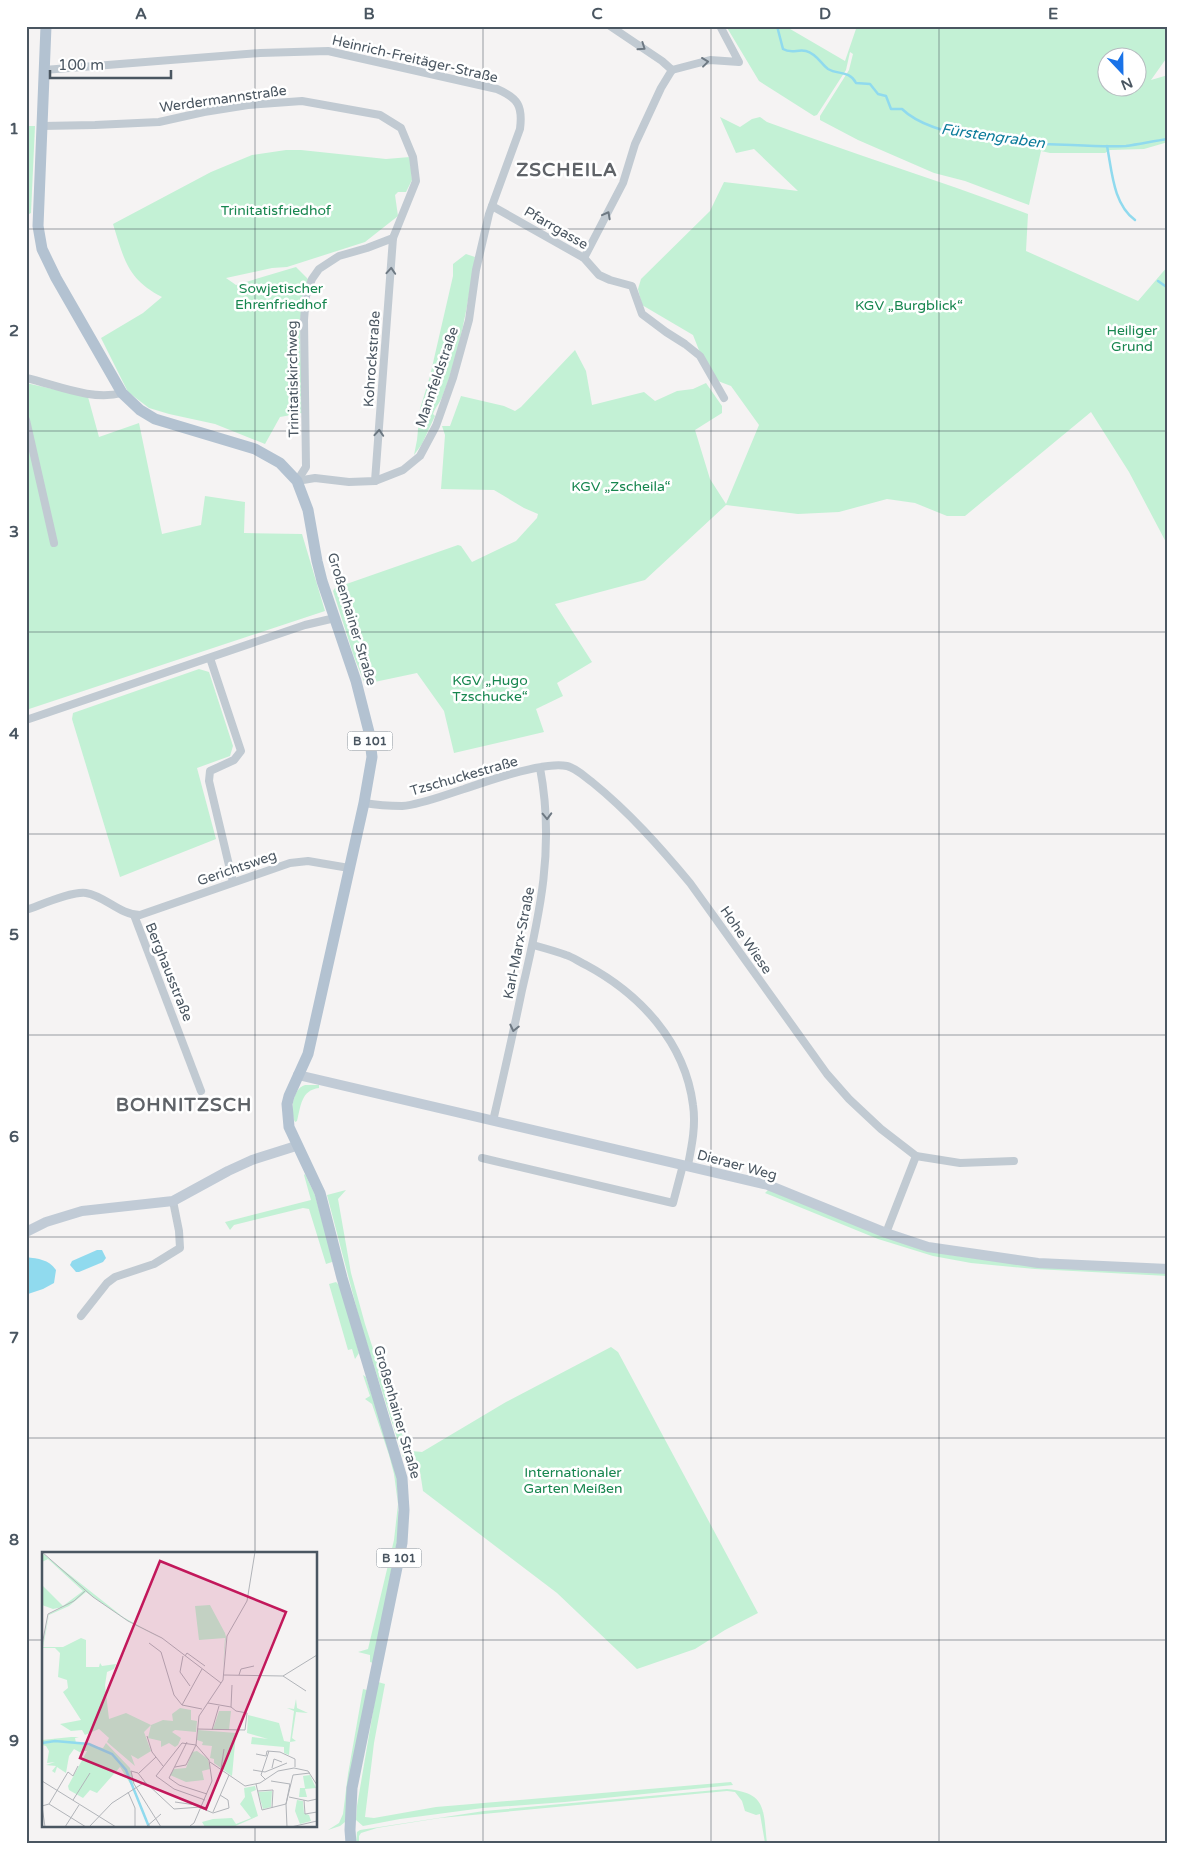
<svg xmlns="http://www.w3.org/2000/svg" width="1194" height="1869" viewBox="0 0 1194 1869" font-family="'Varela Round',sans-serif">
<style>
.green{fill:#c3f1d5;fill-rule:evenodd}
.water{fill:#90daee}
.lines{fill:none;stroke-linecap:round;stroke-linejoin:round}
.stream{stroke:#90daee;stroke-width:2.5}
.street{stroke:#c1cad2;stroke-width:8}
.secondary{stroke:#c1cbd6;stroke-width:10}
.primary{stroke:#b3c2d1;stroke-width:11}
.oneway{stroke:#6e7983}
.grid{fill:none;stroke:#4a5661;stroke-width:1;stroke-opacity:0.55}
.labels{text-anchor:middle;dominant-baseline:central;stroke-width:5;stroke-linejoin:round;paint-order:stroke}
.shield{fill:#fff;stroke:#808990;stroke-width:1}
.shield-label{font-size:12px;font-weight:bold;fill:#4a5661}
.street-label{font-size:14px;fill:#4a5661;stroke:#fff}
.park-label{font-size:14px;fill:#17864f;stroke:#fff}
.water-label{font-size:15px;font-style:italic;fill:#0c7c9b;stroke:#fff}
.district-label{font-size:19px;font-weight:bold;letter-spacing:1px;fill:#5f6368;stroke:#fff}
.inset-river{fill:none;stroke:#90daee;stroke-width:2.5}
.inset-road{fill:none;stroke:#b1b4b9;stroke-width:1}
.view{fill:#c2185b;fill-opacity:0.15;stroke:#c2185b;stroke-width:2.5}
.inset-edge{fill:none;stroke:#4a5661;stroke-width:2.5}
.neatline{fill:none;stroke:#4a5661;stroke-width:2}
.grid-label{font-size:16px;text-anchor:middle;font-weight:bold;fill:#4a5661}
</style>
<rect width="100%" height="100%" fill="#f5f3f3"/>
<g class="green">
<path d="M726,26H785L845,61L857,26H1168V56L1151,80L1168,75V142L1144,149L1110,150L1105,153H1050L1041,151L1029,205L965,181L934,173L858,140L820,120V116L849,70L853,54L850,52L846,70L817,115L814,116L759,81ZM1106,58H1136V88H1106Z"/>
<path d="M720,117L740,127L752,119L760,117L767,122C853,154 942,181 1028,214L1026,251L1138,301L1168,266V546L1129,472L1091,412L965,516H947L915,503L887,499L839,512L798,514L726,505L645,580L555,604L592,662L557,683L563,696L536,709L544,732L454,753L444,711L417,673L365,684L354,657L333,591L335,588L458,545L461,546L472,562L516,541L537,518L538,514L524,508L494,490L441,489L445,435L442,426H450L461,396L504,406L515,411L521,407L575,350L586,371L592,405L644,392L655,401L677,391L693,389L706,383L722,406V413L695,430L710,479L726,504L759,425L731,386L710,378L693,335L642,305L638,289L641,279L710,211L724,182L798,191L754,149L736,153Z"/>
<path d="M26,126H35L31,213L27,215Z"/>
<path d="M286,150H301L386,159L410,157L412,180L406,192H398L395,195L398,216L365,242L287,267L272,268L226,278L236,285L296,267L309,280L300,320L302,413L280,417L265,444L215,424L169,414L149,408L128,392L101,338L143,313L162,297C127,279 124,259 113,224L211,172L252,155Z"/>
<path d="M466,254L475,257C468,304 460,351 443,395C440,403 436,406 433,414L435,416L422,444L414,455L417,440L420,409L430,376L453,276V264Z"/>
<path d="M26,383L88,397L99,437L139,423L162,534L201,525L205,496L245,502L244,533L302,534L325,611L26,710Z"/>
<path d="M199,669L209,672L233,746L230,756L197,768L216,839L120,877L72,719L73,713Z"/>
<path d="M305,1085H319V1088C301,1090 301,1106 297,1121L295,1122C290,1112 292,1089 305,1085Z"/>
<path d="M305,1174L315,1195L332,1257V1262L326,1264L309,1209L303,1208L234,1225L230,1230L225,1222L311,1200L304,1175Z"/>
<path d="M770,1188L920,1248L951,1255L997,1261L1168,1273V1276L1035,1269L971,1263L933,1256L878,1239L765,1193Z"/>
<path d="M346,1190L338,1199L351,1273L365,1324L395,1417L407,1447L412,1451L422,1452L506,1402L611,1347L618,1352L758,1613L725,1630L695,1649L637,1669L557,1593L423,1491L419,1465C410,1466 407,1466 403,1457L361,1325L327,1195Z"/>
<path d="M336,1282L340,1286L359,1353L355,1359L352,1349L348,1350L329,1284Z"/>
<path d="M363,1375L366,1377L397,1474L399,1531L373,1663L370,1662V1655L358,1652L368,1649L394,1540L398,1504L394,1474L389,1455L372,1404L365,1399L370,1396Z"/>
<path d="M378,1682L385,1684L374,1743L365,1817L374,1818L436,1807L731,1782L733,1785L565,1802L483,1808L400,1819L363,1826L356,1820L357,1806Z"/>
<path d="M363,1689L367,1690L345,1822L340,1826L328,1830L339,1823L343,1814L348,1774Z"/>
<path d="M727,1789C767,1793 763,1809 767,1843H765L760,1814L756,1815L745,1811L742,1801L735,1792L727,1791L440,1818L377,1828L361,1833L359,1836V1843H356L357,1832L360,1830L484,1811Z"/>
</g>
<g class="water">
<path d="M97,1250H102L106,1258L103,1262L79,1272H76L70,1265L72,1261Z"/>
<path d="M26,1257C39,1259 48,1259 56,1270L54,1283L43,1289L28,1294L26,1292Z"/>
</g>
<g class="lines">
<g class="stream">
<path d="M777,26L783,49C791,54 798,49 806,51C817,54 820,63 828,69C838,75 849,70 856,83L870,84L878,94L886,96L891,109H902C935,141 1027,144 1072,145C1090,146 1108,147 1126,146C1140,144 1154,141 1168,139"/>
<path d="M1107,146C1112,171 1113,204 1135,220"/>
<path d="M1158,281L1168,288"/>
</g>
<g class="street">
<path d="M610,26L662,61L672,70"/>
<path d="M44,70L260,53L328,51L497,89C518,98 523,106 520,129L489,214L476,270L469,320L453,378L436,426L420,456L403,470L375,481L349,482L315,478L297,481"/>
<path d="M672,70L710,60L739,62L720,26"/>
<path d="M42,126L95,125L159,122L204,112L248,105L302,101L380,115L401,128L413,157L416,181L393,238L375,481"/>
<path d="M492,206L584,258L599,275L610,280L632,286L642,314L666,332L685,344L700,356L724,398"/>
<path d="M584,258L623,183L635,144L661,88L672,70"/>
<path d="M26,378C57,385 91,401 122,393"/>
<path d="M26,420L54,543"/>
<path d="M297,481L306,467L304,320L306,296L312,279L319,269L339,256L367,248L393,238"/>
<path d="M210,658L241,751L234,760L210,771L209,781L233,882"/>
<path d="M26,720L305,625L335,618"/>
<path d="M364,803C376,805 389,806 402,806C423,804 444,795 464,789C488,781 544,761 567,766C576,768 585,777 592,782C629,812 660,847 690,883L827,1074L849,1099L881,1129L916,1156L960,1163L1014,1161"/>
<path d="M26,910C41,905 71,891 86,893C105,896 120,915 140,915L290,863L308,861L349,868"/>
<path d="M134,915L201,1091"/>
<path d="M533,945C544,948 555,951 566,955C573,957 579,962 586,965C640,994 685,1042 693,1105C696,1125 692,1145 688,1165"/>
<path d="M493,1121C503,1078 513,1034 522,990C540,914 555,846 540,768"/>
<path d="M482,1158L673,1203L683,1165"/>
<path d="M886,1233L916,1156"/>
<path d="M81,1316L107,1283L115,1277L154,1264L180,1248L179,1231L173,1201"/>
</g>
<g class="secondary">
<path d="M298,1075L768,1185L886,1233L928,1247L1038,1263L1168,1269"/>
<path d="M26,1232L46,1222L82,1211L173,1201L228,1171L252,1160L296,1146"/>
</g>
<path class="primary" d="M46,26L38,226L42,249L56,278L122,393L140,410L155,419L255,449L280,463L297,481L308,510L317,561L322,581L356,681L369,732L372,757L364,803L308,1054L289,1096L287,1104L289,1127L320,1193L342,1278L402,1478L404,1510L402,1543L352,1788L350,1830L351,1843"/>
</g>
<defs><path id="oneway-chevron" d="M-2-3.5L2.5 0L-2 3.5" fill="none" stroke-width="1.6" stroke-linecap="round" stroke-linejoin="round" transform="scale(1.25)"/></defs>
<g class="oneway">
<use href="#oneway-chevron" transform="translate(642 47) rotate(34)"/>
<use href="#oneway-chevron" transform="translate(705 62) rotate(-7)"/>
<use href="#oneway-chevron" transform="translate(607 215) rotate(-62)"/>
<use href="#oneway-chevron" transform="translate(391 271) rotate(-86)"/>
<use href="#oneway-chevron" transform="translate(379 433) rotate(-86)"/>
<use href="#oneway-chevron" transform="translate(547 816) rotate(88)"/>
<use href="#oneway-chevron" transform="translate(514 1028) rotate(103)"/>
</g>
<path class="grid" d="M255,26V1553M483,26V1843M711,26V1843M939,26V1843M26,229H1168M26,431H1168M26,632H1168M26,834H1168M26,1035H1168M26,1237H1168M26,1438H1168M26,1640H44M316,1640H1168M255,1825V1843"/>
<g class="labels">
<g class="shield">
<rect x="347.5" y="731.5" width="45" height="19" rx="4"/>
<rect x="376.5" y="1548.5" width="45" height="19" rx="4"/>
</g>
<g class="shield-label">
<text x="370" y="741">B 101</text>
<text x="399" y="1558">B 101</text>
</g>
<g class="street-label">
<text transform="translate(415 59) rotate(13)">Heinrich-Freitäger-Straße</text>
<text transform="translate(223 99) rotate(-8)">Werdermannstraße</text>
<text transform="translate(556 228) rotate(30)">Pfarrgasse</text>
<text transform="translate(372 359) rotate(-86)">Kohrockstraße</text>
<text transform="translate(437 377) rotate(-71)">Mannfeldstraße</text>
<text transform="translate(293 379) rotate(-91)">Trinitatiskirchweg</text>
<text transform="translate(352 619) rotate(73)">Großenhainer Straße</text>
<text transform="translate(464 776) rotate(-16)">Tzschuckestraße</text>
<text transform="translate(237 868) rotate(-19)">Gerichtsweg</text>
<text transform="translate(746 940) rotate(55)">Hohe Wiese</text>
<text transform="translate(519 943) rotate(-79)">Karl-Marx-Straße</text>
<text transform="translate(169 972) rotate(68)">Berghausstraße</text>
<text transform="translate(737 1165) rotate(15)">Dieraer Weg</text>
<text transform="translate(397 1412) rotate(74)">Großenhainer Straße</text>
</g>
<g class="park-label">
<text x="276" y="210">Trinitatisfriedhof</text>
<text x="281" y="288">Sowjetischer<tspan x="281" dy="16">Ehrenfriedhof</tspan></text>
<text x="909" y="305">KGV „Burgblick“</text>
<text x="1132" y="330">Heiliger<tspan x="1132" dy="16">Grund</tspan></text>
<text x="621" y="486">KGV „Zscheila“</text>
<text x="490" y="680">KGV „Hugo<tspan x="490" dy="16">Tzschucke“</tspan></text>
<text x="573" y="1472">Internationaler<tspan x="573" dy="16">Garten Meißen</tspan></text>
</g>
<g class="water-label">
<text transform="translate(993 136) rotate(8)">Fürstengraben</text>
</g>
<g class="district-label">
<text x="567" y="170">ZSCHEILA</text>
<text x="184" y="1105">BOHNITZSCH</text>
</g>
</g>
<g transform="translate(42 1552)">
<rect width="275" height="275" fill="#f5f3f3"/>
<path d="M0,1L81,65L82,61L81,65L122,88L86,69L44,40L27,54L7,63L1,95H21L39,86L44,88V115H57L58,111L60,114L74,112L72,117L65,120L63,133L67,167L84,161L109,173L121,168L131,169L130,162L138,156L149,158V168L155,169L154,180L133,178L130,180L139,186L136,193L133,195L127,191L119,195V189L106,186L109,173L102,180L109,199L96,207L89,203L93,214L65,190L67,186L57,177L43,183L40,178L29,179L18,172L39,168L21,140L26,136L25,128L16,125L18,101L13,96H0L7,62L21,55L11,57L0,53V33L21,54L41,39L6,7L0,10ZM168,53L183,81L184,85L181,117L183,86L157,88L153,54ZM254,147L255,156L266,161L254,160L250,186L254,189L248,190L247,203L242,201V195L209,192L210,185L226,187L205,181L206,163L237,171L242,189L248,190L252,159L245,156L252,157ZM177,159H189L187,178L171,177ZM156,178L194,181L190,224L172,211V207L168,206L170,194L160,193L161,190L155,188ZM29,185H37L33,186L34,191L61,196L64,191L88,216L92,232L89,233L78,215L55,241L48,238L41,246L27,238L26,234L45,199H41V202L32,197L27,204L24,221L15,215L13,221L10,219L14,214L4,213L13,210L5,211L7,199L4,194L0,193V188ZM155,199L166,207L168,217L160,219L162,228L144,230L128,223L132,217L144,216L150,200ZM268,223L274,236L263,237L265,245H257L258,236H263L261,224ZM213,234L214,238L209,240L216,264L191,275H163L160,270L171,267L190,266L194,272L209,266L198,252L203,245L202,236ZM230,239L229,255L221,257L216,240ZM255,248L261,249L262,261L267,263L269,269L258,272L253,259Z" fill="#c3f1d5"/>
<path class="inset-river" d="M0,191L13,189L47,192L70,202L84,218L107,275"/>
<path class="inset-road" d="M0,0L51,45L86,69L120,86L179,131M107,91L119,100L132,143L140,153M0,93L6,62L32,49L43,39M141,104L138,120L148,134M143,104L145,101L163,114M182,123L241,124L275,103M197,123L199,117L212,114M241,124L264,139M166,151L189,155M140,153L160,117M140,153L160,157M155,177L203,178L205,161L194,159L189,155L190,133M170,178L177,154M105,184L110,200L121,214M145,190L127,226L137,233L165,242M214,202L224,204L225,199L238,200L253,207V215M168,210L203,234L218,231L236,219L252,216L266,219L275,233M133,215L144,213L154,193L140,191L114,224L132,237L163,248M230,216L232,207L240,210M179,217L182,197M211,218L223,220L245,211M97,221L114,205M224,228L219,223L227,199M0,229L74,275M103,230L96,221L89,219L92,232L119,275M103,230L132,257L159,255M214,232L220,258L244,252L248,232L229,229M216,239L231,238L230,256M86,240L93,256V275M247,245L266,249L275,247M31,248L48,221M262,248L263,262L275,260M133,250L154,253M7,252L26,220L31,224L36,214M0,254L7,252L44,275M0,254L3,275M159,256L171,261L187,256L186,248L178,243M171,260L187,223M148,274L152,271L170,229L167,208L154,193L157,164L181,128L185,84L205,49L213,0M23,275L37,253M47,275L70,251L103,230M104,275L119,262M245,275L244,252L251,223L268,221M249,275L275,269"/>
<path class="view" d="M118,9L244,60L164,257L38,206Z"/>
<rect width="275" height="275" class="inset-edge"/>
</g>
<rect width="1194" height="1869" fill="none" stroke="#ffffff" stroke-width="55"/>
<g transform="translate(1122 72) rotate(158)"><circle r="24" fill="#ffffff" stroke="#b7bbc0"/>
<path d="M0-4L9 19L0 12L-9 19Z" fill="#1a73e8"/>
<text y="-8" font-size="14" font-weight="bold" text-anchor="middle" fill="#4a5661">N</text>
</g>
<path d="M50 70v8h121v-8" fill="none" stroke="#4a5661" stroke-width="2.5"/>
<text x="58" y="70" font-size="15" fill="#4a5661" stroke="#ffffff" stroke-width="4" paint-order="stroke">100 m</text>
<rect x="28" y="28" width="1138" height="1814" class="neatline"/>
<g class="grid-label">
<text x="141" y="19">A</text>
<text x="369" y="19">B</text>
<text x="597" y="19">C</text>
<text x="825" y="19">D</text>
<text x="1053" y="19">E</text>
<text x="14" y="134">1</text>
<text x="14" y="336">2</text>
<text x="14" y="537">3</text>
<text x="14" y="739">4</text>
<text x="14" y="940">5</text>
<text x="14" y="1142">6</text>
<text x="14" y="1343">7</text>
<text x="14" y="1545">8</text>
<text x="14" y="1746">9</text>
</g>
</svg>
